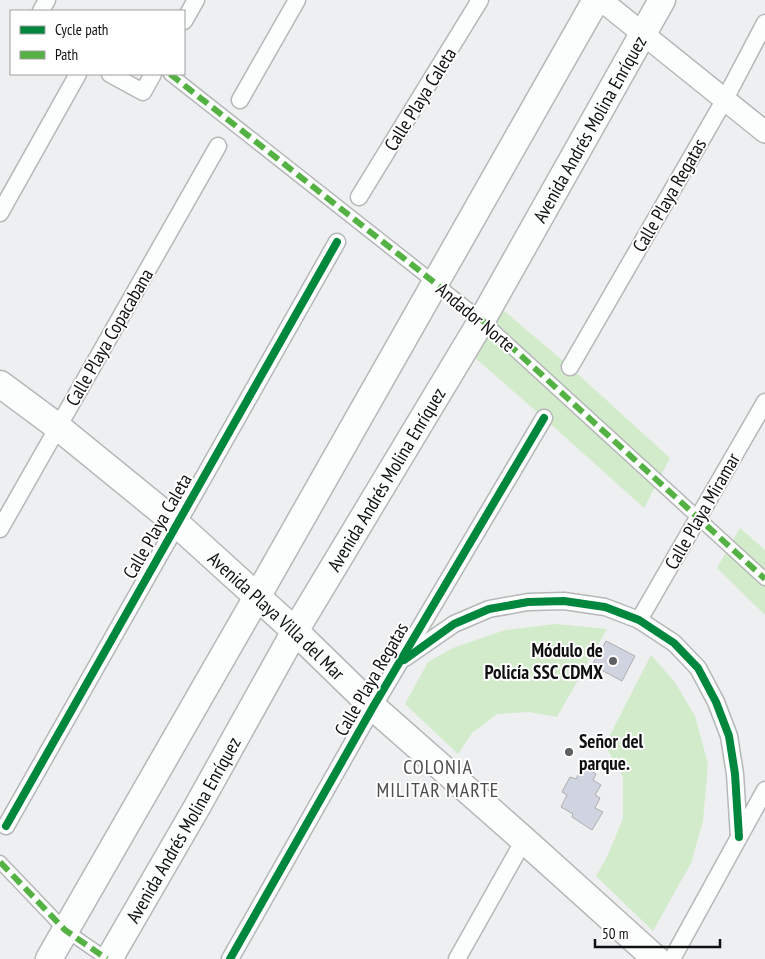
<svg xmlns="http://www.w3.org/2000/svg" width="765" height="959" viewBox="0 0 765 959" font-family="'PT Sans Narrow',sans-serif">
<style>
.green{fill:#d2ebca}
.building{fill:#d0d4e1;stroke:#adaeaf}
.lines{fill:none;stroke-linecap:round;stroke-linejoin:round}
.pedestrian-casing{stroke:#b6b7b8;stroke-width:15}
.minor-casing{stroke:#b6b7b8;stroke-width:19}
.tertiary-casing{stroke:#b6b7b8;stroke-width:24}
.primary-casing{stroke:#b6b7b8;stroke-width:29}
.pedestrian{stroke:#fcfdfd;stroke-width:12}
.minor{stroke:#fcfdfd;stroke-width:16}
.tertiary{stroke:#fcfdfd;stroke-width:21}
.primary{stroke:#fcfdfd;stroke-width:26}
.quiet{stroke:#54b144;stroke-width:6;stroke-dasharray:12 6;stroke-linecap:butt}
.cycleway-casing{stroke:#fff;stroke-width:11}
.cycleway{stroke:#00873e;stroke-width:8}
.poi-dot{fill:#5d5e5f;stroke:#fff;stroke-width:2}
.labels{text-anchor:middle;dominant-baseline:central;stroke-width:4;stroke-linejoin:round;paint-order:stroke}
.street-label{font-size:19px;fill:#0f1011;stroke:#fff}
.poi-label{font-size:19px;font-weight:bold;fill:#0f1011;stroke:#fff;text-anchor:end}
.neighbourhood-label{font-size:20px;letter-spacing:1px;fill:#4c4d4f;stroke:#fff}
</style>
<rect width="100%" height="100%" fill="#eeeff0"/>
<g class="green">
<path d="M502,309L570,367L670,458L644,508L544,418L474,357Z"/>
<path d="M740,528L765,550V615L717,568Z"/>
<path d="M556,624L607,629L557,717L529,712L497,714L472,733L458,754L405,704L428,662L453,648L505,630Z"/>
<path d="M651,655L674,681L695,716L708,764L703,821L691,863L653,931L596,876L607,857L623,819V777L605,745Z"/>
</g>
<g class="building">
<path d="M606,641L635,656L622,681L592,665Z"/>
<path d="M583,766L596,774L593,780L601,785L595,795L600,798L595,808L603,812L592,830L572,817L573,814L561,807L567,795L562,792L570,777L576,779Z"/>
</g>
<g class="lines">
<defs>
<g id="pedestrian">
<path d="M170,74L482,320L765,579"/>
<path d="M0,862L65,930L107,959"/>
</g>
<g id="minor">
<path d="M41,11L47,0"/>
<path d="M184,21L196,0"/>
<path d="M110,74L143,92L153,74"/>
<path d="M240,100L297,0"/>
<path d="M359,197L480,0"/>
<path d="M0,213L78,74"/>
<path d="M570,367L725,99L765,23"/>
<path d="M0,529L218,146"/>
<path d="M639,620L765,402"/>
<path d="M405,658L454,624L489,609L528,602L564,601L605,607L639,620L674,643L698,668L716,702L729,736L735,774L739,837"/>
<path d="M6,826L337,242"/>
<path d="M230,959L373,707L544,418"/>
<path d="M457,959L524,840"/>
<path d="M672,959L765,790"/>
</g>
<path id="tertiary" d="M601,0L765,132"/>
<g id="primary">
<path id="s1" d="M0,384L58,427L177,524L295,631L373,707L524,840L656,959"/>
<path d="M49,959L257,597L596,0"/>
<path id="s2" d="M109,959L197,807L295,631L482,320L662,0"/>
</g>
</defs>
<use href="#pedestrian" class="pedestrian-casing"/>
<use href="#minor" class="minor-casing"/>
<use href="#tertiary" class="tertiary-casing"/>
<use href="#primary" class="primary-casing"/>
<use href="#pedestrian" class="pedestrian"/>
<use href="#minor" class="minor"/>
<use href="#tertiary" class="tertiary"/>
<use href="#primary" class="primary"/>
<g class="quiet">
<path d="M170,74L482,320L765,579"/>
<path d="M0,862L65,930L107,959"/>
</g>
<defs>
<g id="cycleway">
<path d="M404,660L454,624L489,609L528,602L564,601L605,607L639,620L674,643L698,668L716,702L729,736L735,774L739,837"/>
<path d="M6,826L337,242"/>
<path d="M230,959L373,707L544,418"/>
</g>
</defs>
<use href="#cycleway" class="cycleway-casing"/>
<use href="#cycleway" class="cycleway"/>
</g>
<g class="poi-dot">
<circle cx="613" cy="661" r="5"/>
<circle cx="569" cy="752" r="5"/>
</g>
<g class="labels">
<g class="street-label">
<text transform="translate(420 99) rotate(-58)">Calle Playa Caleta</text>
<text stroke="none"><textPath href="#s2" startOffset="959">Avenida Andrés Molina Enríquez</textPath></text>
<text transform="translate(669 195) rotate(-60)">Calle Playa Regatas</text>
<text transform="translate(476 317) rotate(40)">Andador Norte</text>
<text transform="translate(109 337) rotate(-60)">Calle Playa Copacabana</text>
<text stroke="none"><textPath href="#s2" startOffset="554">Avenida Andrés Molina Enríquez</textPath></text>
<text transform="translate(702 511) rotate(-60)">Calle Playa Miramar</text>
<text transform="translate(157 526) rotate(-60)">Calle Playa Caleta</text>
<text stroke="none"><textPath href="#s1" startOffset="361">Avenida Playa Villa del Mar</textPath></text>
<text transform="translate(371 679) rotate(-60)">Calle Playa Regatas</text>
<text stroke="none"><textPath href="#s2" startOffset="149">Avenida Andrés Molina Enríquez</textPath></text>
</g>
<g class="poi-label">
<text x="603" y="650">Módulo de<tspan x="603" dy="22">Policía SSC CDMX</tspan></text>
<text x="579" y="741" text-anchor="start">Señor del<tspan x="579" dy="22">parque.</tspan></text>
</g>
<g class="neighbourhood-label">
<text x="438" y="767">COLONIA<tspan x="438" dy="23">MILITAR MARTE</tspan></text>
</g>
</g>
<rect x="10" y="10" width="175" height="65" fill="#ffffff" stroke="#9f9fa0"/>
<rect x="20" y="26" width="25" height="8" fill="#00873e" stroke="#9f9fa0"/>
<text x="55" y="35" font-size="15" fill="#0f1011">Cycle path</text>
<rect x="20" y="51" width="25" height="8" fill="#54b144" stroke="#9f9fa0"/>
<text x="55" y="60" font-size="15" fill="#0f1011">Path</text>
<path d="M595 939v8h125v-8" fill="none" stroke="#0f1011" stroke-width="2.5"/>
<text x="602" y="939" font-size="15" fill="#0f1011" stroke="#ffffff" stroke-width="4" paint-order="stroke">50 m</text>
</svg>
